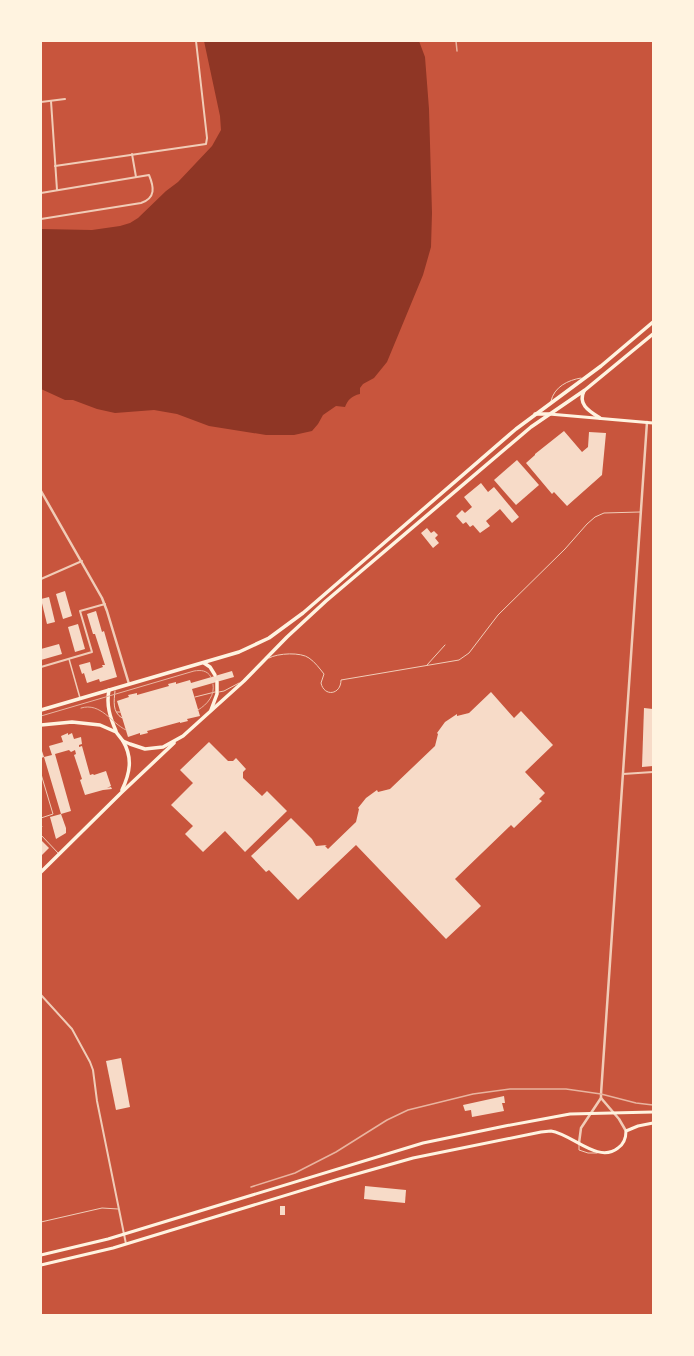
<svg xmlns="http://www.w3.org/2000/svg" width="694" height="1356" viewBox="0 0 694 1356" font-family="Montserrat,sans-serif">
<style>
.water{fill:#8f3625}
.building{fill:#f7dbc8}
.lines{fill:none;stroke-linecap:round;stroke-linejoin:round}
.service{stroke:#f1ccb7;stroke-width:1}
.pedestrian{stroke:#f1ccb7;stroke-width:1.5}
.minor{stroke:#f1ccb7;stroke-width:2}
.tertiary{stroke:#f1ccb7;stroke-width:2.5}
.secondary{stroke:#fff3e0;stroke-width:3}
.primary{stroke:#fff3e0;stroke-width:3.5}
.tram{stroke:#e9b49f;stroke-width:1}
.rail{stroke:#e9b49f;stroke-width:1.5}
</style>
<rect width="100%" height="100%" fill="#c8553d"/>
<path class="water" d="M204,41H419L425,57L429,109L432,213L431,247L423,275L387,362L374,378L363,384L360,388V394C351,396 348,400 345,407L336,406L323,415L318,424L312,431L294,435H266L209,426L177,414L154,410L115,413L97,409L73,400H65L41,389V229L92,230L120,226L130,223L138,218L166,191L178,182L212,146L221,130L220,116Z"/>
<g class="building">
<path d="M564,431L582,452L588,447L589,432L606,433L602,475L567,506L554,492L552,494L526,463L535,455V454Z"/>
<path d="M517,460L539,485L516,505L494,480Z"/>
<path d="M481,483L488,492L494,487L519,517L512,523L500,509L486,521L490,526L480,533L473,525L470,527L466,522L463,524L456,516L462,510L465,513L472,507L464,497Z"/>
<path d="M427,528L431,533L434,531L438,535L435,538L439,543L433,548L421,533Z"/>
<path d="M65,591L72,616L63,619L56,594Z"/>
<path d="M49,597L55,622L47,624L41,599Z"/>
<path d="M96,611L102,632L104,631L117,677L100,682L99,679L87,683L84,673L82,674L79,665L90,662L92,671L103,667L102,665H105L95,634H93L87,614Z"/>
<path d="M78,624L85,649L75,652L68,627Z"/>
<path d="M59,644L62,654L41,660V649Z"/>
<path d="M232,671L234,677L192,689L200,716L187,719L188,721L180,723V722L147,731L148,733L140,735V733L128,737L117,701L129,697L128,695L137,693V695L169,686L168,684L176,682V684L190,680L191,683Z"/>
<path d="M491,692L514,718L521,711L553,745L525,772L545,793L539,799L542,801L514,828L511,825L455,879L481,906L446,939L356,845L298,900L269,870L266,872L251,856L291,818L312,839L316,846L327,845L325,846L328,849L356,822L359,809L358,808L366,798L377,790L378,792L390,789L435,746L438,734L437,733L445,722L457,714V716L469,713Z"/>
<path d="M644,708L653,709V766L642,767Z"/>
<path d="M68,733V735L72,733L74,739L81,737L82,744L79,745V747L82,746L90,775L93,774L94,775L106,771L111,786L107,788L111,787L112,789L103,790L85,795L80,780L82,779L74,755L76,754L75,750L71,752L69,750L55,754L71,811L61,814L44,757L52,755L49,746L63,742L61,736Z"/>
<path d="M209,742L228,761H233L236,758L246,769L243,772V778L262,796L267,791L287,811L245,852L225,831L203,852L185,834L193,826L171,805L193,783L180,770Z"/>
<path d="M41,748L44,757L41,758Z"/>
<path d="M61,814L66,828V833L56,839L50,817Z"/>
<path d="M41,840L49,848L41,856Z"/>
<path d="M121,1058L130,1107L116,1110L106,1061Z"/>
<path d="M504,1096L505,1103H502L504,1111L472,1117L471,1110L465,1111L463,1105Z"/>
<path d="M365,1186L406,1190L405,1203L364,1199Z"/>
<rect x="280" y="1206" width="5" height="9"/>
</g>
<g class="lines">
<g class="service">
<path d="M551,401C554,387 568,380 581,378"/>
<path d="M269,658C278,653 301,652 309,658C315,662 320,669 324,674L321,683C324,697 341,695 341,680L459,660L469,653L498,615L565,549L587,524L595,517L604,513L640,512"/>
<path d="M427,665L445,645"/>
<path d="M115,691C114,701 112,712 122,718"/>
<path d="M219,692L224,691L239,683"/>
<path d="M195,697L215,692"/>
<path d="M117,712H121"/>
<path d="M41,774L53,814L41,818"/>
<path d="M41,824L42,827L41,828"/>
<path d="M41,835L59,854"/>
<path d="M579,1144V1150L588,1153H597"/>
<path d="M41,1222L102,1208L118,1209"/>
</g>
<path class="pedestrian" d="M69,659L80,698"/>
<g class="minor">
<path d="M51,101L57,190"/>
<path d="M41,102L65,99"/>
<path d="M132,154L136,177"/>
<path d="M55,166L206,144L207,138L196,41"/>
<path d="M41,193L149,175C154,187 156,198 141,203L41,219"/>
<path d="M41,579L82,561"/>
<path d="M41,667L92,652L80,611L105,604"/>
<path d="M623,774L653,772"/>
<path d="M41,995L72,1029L90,1062L93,1070L97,1101L126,1244"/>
</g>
<g class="tertiary">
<path d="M41,491L102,598L107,611L129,684"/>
<path d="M601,1098L619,1119L626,1131"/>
<path d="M579,1143L581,1128L601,1098V1094L647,422"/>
</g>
<g class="secondary">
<path d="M549,414L653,423"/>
<path d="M41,1255L108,1239L423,1143L505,1126L570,1114L653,1112"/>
<path d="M41,1265L113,1248L339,1179L413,1158L541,1132L551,1131C572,1134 598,1164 618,1148C624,1144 626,1138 626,1131L638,1126L653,1123"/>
</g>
<g class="primary">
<path d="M584,391C577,405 591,412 600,418"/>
<path d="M535,414H548"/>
<path d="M204,663L210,667L215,675"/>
<path d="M109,690C106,705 110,717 116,731"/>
<path d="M41,710L239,652L269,638L303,613L516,429L601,366L653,322"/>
<path d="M211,710L217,694V682"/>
<path d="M41,725L72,722L100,725L116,732L123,741L130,744L145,749L163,747L183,736L244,681L287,637L326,601L531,427L585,390L653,334"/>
<path d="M122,790C130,773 133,758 123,741"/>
<path d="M41,872L121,793L174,743"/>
</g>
<g class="tram">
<path d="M81,708C101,702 111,723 126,730"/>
<path d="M198,710C208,704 215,695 213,684"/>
<path d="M41,716L194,671C201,670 207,670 211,677"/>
</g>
<g class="rail">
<path d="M456,41L457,51"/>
<path d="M251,1187L295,1173L336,1152L387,1120L408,1110L473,1094L510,1089H566L601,1094L636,1103L653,1105"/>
</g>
</g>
<rect width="694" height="1356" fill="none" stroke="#fff3e0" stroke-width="84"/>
</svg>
